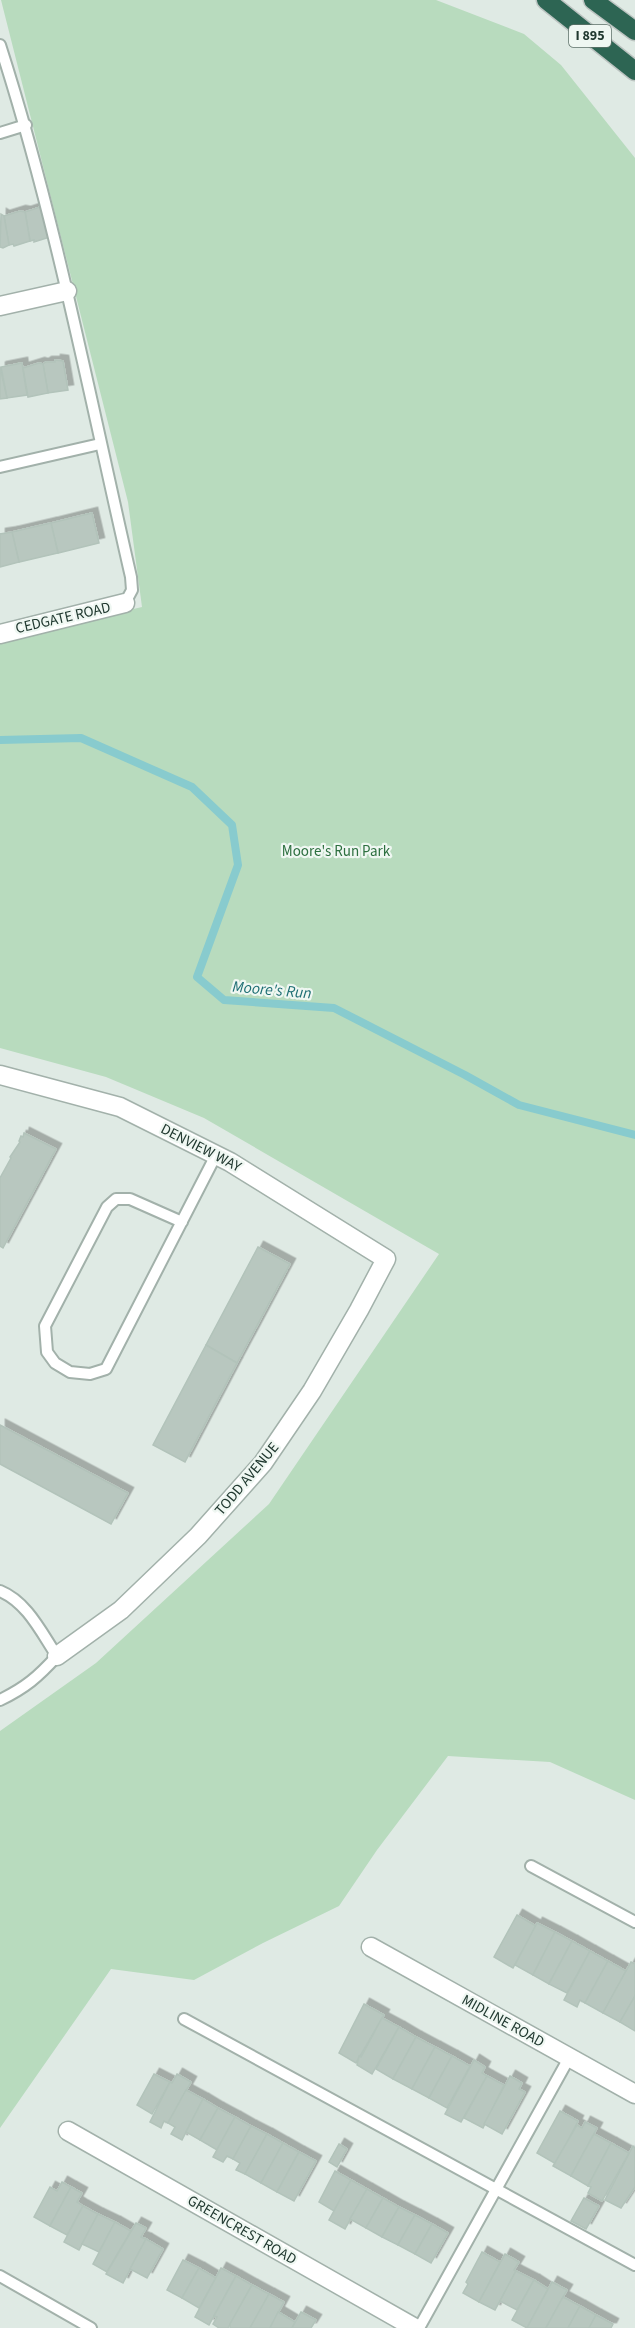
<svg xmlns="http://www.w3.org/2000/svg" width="635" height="2328" viewBox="0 0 635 2328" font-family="'Source Sans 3',sans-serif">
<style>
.green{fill:#b8dbbe}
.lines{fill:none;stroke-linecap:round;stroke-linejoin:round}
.stream{stroke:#88cbce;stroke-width:8}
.building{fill:#b8c7bf;stroke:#b2c3ba;stroke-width:1.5;filter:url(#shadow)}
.lane-casing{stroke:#a2b1aa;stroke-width:14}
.street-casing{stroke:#a2b1aa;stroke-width:21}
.highway-casing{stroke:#bcc4c1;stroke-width:21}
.lane{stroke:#fff;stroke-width:10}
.street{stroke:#fff;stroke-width:18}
.highway{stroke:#2d6553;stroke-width:18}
.labels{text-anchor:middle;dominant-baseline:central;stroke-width:4.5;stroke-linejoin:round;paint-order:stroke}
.shield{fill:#eff7f2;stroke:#5f726a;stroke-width:1.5}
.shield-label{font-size:14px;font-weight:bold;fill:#213930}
.street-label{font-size:15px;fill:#213930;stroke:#eff7f2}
.park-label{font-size:15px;fill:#2c6f3f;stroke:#eff7f2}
.water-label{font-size:16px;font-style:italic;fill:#1d6e73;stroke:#eff7f2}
</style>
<defs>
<filter id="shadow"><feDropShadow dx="5.5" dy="-5.5" stdDeviation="0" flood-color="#0004"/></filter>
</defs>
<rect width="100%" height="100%" fill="#dfeae4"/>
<path class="green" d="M1,0H436L524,34L561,65L635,158V1800L550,1762L448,1756L377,1850L339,1906L263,1943L194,1980L111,1969L0,2128V1731L96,1663L269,1504L439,1254L204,1118L106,1077L0,1048V640L142,607L128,502Z"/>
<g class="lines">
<path class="stream" d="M0,740L81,738L192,787L232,825L238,865L197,977L224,1000L334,1008L465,1075L519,1105L635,1135"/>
</g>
<g class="building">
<path d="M40,207L45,208L50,237L34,242V240L30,241L25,212Z"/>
<path d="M20,211L25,212L30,241L14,246L13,244L9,245L4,216Z"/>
<path d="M1,214L4,216L9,245L3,248L0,247Z"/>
<path d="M55,360L63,361L68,390L48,393L43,364L46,362H55Z"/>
<path d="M22,363L27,395L7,398L1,367Z"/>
<path d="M39,363L43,364L48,393L28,397L23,368Z"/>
<path d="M0,367L7,398L0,399Z"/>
<path d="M92,513L99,543L58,553L51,523Z"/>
<path d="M51,523L58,553L19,562L12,532Z"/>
<path d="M12,532L19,562L0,567V534Z"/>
<path d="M24,1133L56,1149L3,1248L0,1246V1178L11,1158L10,1157L20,1142L19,1141L21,1136L23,1137Z"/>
<path d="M258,1247L290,1264L237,1363L206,1345Z"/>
<path d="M206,1345L237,1363L185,1462L153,1445Z"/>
<path d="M0,1425L128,1493L111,1524L0,1464Z"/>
<path d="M517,1915L536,1926L513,1968L494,1957Z"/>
<path d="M537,1923L555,1932L533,1975L515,1965Z"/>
<path d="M555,1932L572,1941L549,1984L533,1975Z"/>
<path d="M572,1941L590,1951L567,1993L549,1984Z"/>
<path d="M590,1951L608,1961L585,2003L580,2000L577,2007L564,2000Z"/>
<path d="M608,1961L626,1971L603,2013L585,2003Z"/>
<path d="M631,1962L635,1964V1996L620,2022L603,2013Z"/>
<path d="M635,1996V2031L620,2022Z"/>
<path d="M364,2004L384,2015L356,2063L339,2053Z"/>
<path d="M382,2018L399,2027L372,2074L357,2065L359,2056L361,2057Z"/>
<path d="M399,2027L416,2037L393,2079L376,2069Z"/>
<path d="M416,2037L435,2047L412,2089L393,2079Z"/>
<path d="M435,2047L452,2056L429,2098L412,2089Z"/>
<path d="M452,2056L470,2066L447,2108L429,2098Z"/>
<path d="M474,2060L485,2067L482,2073L487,2076L461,2122L445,2114Z"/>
<path d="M154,2074L170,2082L152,2114L137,2105Z"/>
<path d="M177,2074L191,2082L168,2123L164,2121L161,2128L150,2122L170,2082L172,2083Z"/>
<path d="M487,2076L504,2085L483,2128L464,2118Z"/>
<path d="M510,2076L522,2083L519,2089L525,2092L502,2134L484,2124Z"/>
<path d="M186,2090L203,2099L182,2140L171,2134L175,2127L168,2123Z"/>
<path d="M203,2099L218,2108L200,2140L186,2132Z"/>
<path d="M218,2108L235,2117L217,2150L200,2140Z"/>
<path d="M560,2111L578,2121L556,2164L537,2153Z"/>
<path d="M235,2117L251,2126L233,2159L227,2156L223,2162L213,2157Z"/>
<path d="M585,2122L597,2128L571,2176L553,2166L577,2125L582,2128Z"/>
<path d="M251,2126L267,2134L245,2174L236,2170L240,2163L233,2159Z"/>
<path d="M267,2134L283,2143L261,2183L245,2174Z"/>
<path d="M594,2134L611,2143L588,2186L571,2176Z"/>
<path d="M283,2143L299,2152L277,2192L261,2183Z"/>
<path d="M611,2143L629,2153L602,2201L588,2193L591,2187L588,2186Z"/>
<path d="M339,2144L347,2149L337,2167L329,2162Z"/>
<path d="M633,2146L635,2148V2187L621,2208L605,2200Z"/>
<path d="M299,2152L316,2161L294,2201L277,2192Z"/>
<path d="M335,2171L351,2180L334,2211L319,2202Z"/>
<path d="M351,2180L367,2189L345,2229L329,2220Z"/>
<path d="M62,2182L71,2187L50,2226L34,2217L50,2187L57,2191Z"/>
<path d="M71,2187L82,2193L77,2202L83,2206L67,2235L50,2226Z"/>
<path d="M367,2189L383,2198L366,2228L350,2219Z"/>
<path d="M383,2198L399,2207L382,2237L366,2228Z"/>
<path d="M584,2198L599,2206L586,2229L571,2221Z"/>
<path d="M83,2206L98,2214L79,2250L64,2242Z"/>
<path d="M399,2207L415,2215L398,2245L382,2237Z"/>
<path d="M98,2214L115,2222L99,2252L82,2244Z"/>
<path d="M415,2215L432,2224L415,2254L398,2245Z"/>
<path d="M115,2222L131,2231L107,2272L93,2264Z"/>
<path d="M136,2223L146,2228L141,2237L146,2239L123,2283L106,2274Z"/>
<path d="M432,2224L448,2233L431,2263L415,2254Z"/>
<path d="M146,2239L163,2249L147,2278L130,2269Z"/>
<path d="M482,2252L500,2262L479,2302L463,2293L468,2284L466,2282Z"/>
<path d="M505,2254L519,2262L514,2270L516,2271L495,2310L479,2302Z"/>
<path d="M183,2260L199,2268L182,2298L167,2290Z"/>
<path d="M199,2268L216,2278L199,2308L182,2298Z"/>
<path d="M221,2268L236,2276L209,2325L195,2317Z"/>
<path d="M516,2271L534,2280L517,2310L500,2301Z"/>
<path d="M236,2276L252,2285L228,2328H219L213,2324L217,2317L214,2316Z"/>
<path d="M534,2280L548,2289L527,2328L512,2320Z"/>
<path d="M552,2282L567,2290L563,2297L546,2328H527Z"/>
<path d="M252,2285L269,2294L250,2328H230V2324Z"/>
<path d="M269,2294L284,2302L270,2328H250Z"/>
<path d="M563,2297L580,2306L568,2328H546Z"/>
<path d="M580,2306L596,2315L589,2328H568Z"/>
<path d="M278,2312L295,2322L292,2328H270Z"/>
<path d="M301,2312L316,2320L311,2328H292Z"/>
<path d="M596,2315L613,2324L611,2328H589Z"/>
</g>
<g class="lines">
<defs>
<g id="lane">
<path d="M0,45C56,219 90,399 131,577L132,590L125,603"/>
<path d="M0,133L26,125"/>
<path d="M0,467L100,444"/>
<path d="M182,1222L130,1199H116L107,1207L45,1326L47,1352L55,1363L70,1372L90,1374L106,1369L216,1155"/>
<path d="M0,1591C27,1602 41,1632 57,1656C38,1677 25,1688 0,1700"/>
<path d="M531,1866L635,1922"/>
<path d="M184,2019L635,2265"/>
<path d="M0,2276L91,2328"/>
<path d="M419,2328L569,2058"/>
</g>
<g id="street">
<path d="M0,306L67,291"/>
<path d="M0,634L125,603"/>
<path d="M0,1075L120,1107L230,1162L386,1259L359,1310L312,1391L263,1463L198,1536L121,1610L57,1656"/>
<path d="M371,1947L635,2094"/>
<path d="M68,2131L415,2328"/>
</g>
<g id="highway">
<path d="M546,0L635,71"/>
<path d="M593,0L635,31"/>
</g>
</defs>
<use href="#lane" class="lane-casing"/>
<use href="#street" class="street-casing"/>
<use href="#highway" class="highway-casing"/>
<use href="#lane" class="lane"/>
<use href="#street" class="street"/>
<use href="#highway" class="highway"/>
</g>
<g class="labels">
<rect class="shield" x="569" y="25" width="42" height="22" rx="4.5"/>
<g class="shield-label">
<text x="590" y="36">I 895</text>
</g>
<g class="street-label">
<text transform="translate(63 618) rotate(-13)">CEDGATE ROAD</text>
<text transform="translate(201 1148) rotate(27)">DENVIEW WAY</text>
<text transform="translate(247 1479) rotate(-50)">TODD AVENUE</text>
<text transform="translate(503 2021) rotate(29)">MIDLINE ROAD</text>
<text transform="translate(242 2230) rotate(30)">GREENCREST ROAD</text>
</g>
<g class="park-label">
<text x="336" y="851">Moore's Run Park</text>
</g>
<g class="water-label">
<text transform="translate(272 990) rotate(5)">Moore's Run</text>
</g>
</g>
</svg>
